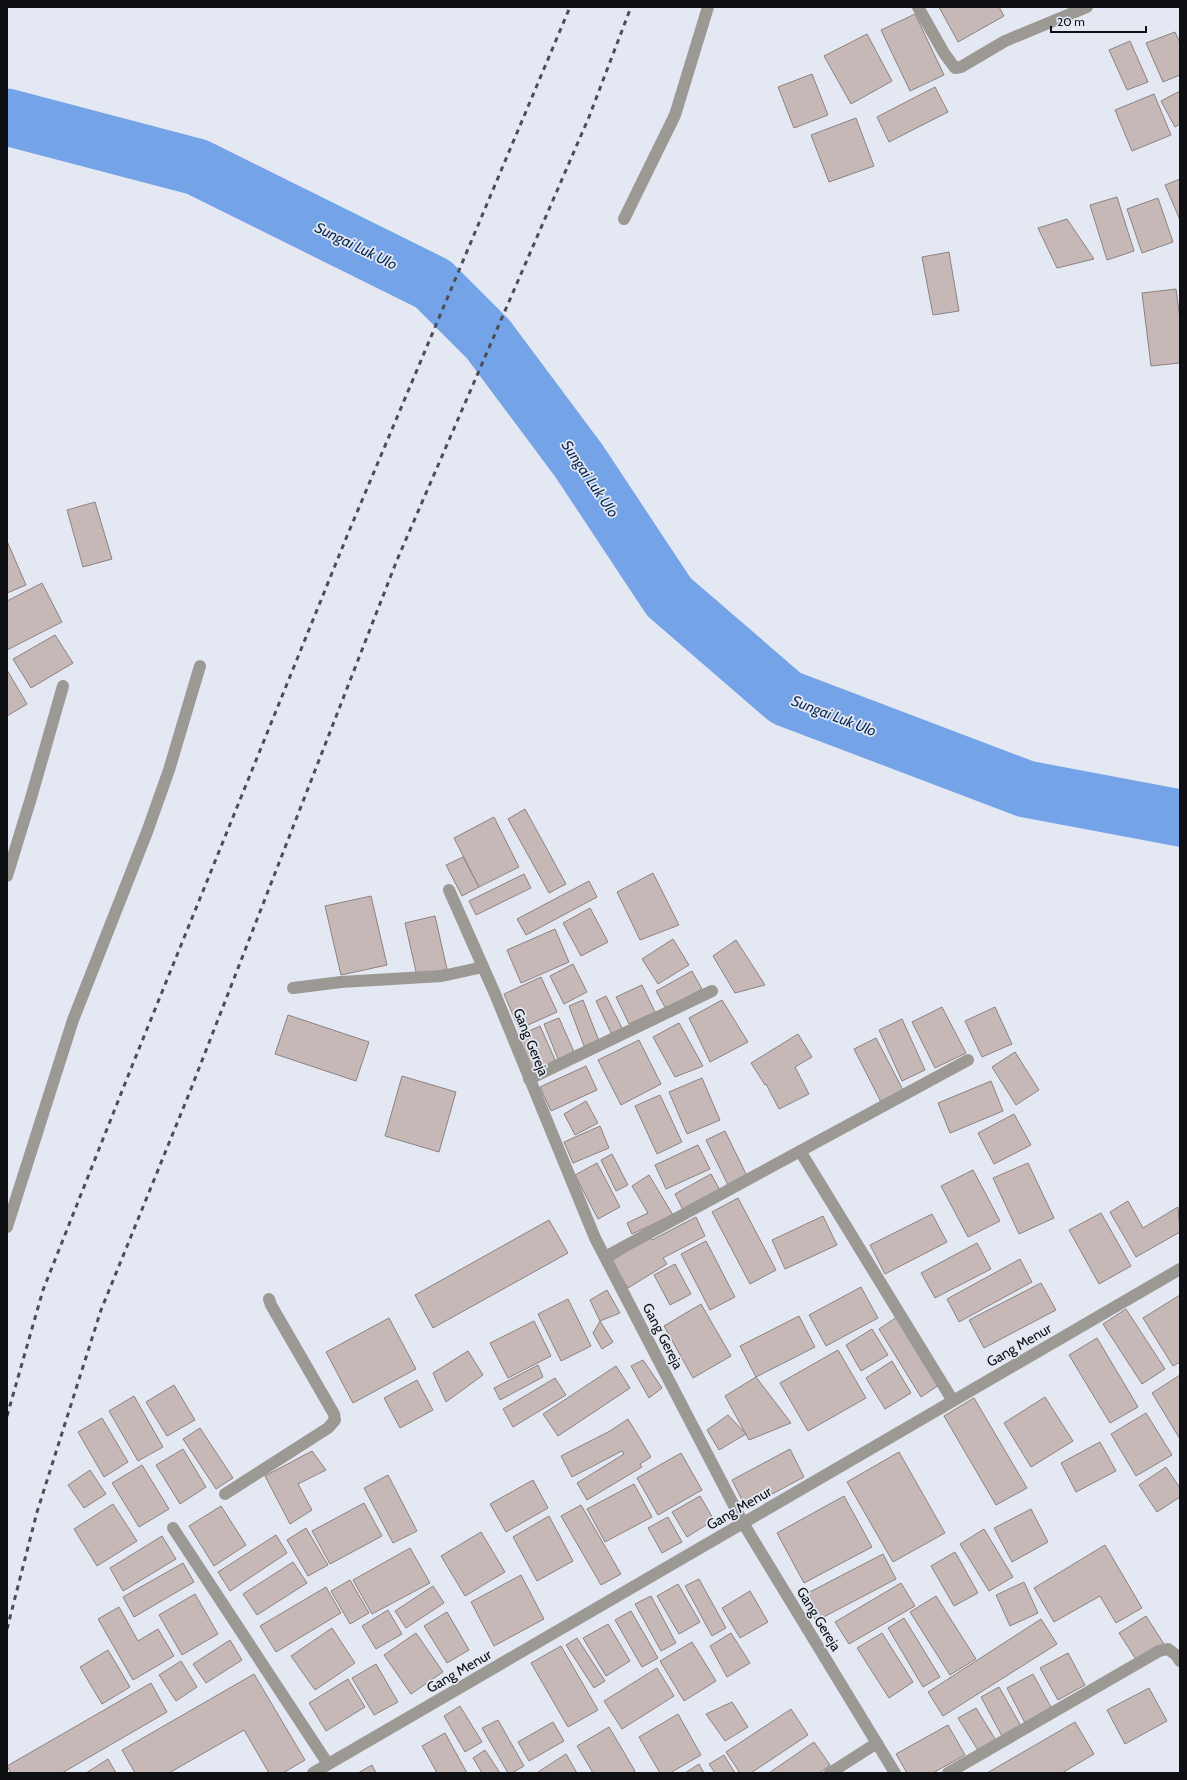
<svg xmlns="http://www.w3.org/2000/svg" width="1187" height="1780" viewBox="0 0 1187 1780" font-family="Cabin,sans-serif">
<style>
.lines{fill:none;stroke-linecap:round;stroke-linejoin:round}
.river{stroke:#74a4e7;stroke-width:57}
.building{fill:#c5b8b7;stroke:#8e8280}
.street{stroke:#9c9995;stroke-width:12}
.rail{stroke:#4b4e53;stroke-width:3;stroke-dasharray:5 5;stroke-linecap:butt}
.labels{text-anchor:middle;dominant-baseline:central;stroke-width:3.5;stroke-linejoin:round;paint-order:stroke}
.street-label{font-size:14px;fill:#0d0f12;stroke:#e4e8f3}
.water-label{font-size:15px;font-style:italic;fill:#0a2a54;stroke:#e4e8f3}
</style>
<rect width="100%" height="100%" fill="#e4e8f3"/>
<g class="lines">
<path class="river" d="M7,117L197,167L433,284L488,339L579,461L669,597L786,698L1026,789L1180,818"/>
</g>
<g class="building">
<path d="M939,7H999L1004,16L958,42Z"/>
<path d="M915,14L944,75L910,91L881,30Z"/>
<path d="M1175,32L1180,43V75L1163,82L1146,43Z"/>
<path d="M867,34L892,81L851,104L824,56Z"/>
<path d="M1130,41L1148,82L1127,90L1109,50Z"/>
<path d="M812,74L828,115L794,128L778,87Z"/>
<path d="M935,87L948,112L889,142L877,117Z"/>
<path d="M1180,91V124L1175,127L1161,101Z"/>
<path d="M1154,94L1171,135L1132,151L1115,110Z"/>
<path d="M856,118L874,166L829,182L811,135Z"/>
<path d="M1180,179V220L1165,185Z"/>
<path d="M1117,197L1134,251L1107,260L1090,205Z"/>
<path d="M1158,198L1173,242L1142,253L1127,209Z"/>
<path d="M1067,219L1094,259L1057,268L1038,228Z"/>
<path d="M949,252L959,311L933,315L922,257Z"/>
<path d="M1176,289L1180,319V363L1151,366L1142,293Z"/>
<path d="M95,502L112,559L83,567L67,510Z"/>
<path d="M7,541L26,585L7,593Z"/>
<path d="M42,583L62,622L7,650V601Z"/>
<path d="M55,635L73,663L31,688L13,659Z"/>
<path d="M7,670L27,704L7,716Z"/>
<path d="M525,809L566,884L549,893L508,819Z"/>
<path d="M494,817L519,867L479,887L454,838Z"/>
<path d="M463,857L479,887L462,896L446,865Z"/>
<path d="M653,873L679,925L640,940L617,892Z"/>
<path d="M524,874L531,888L476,915L469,901Z"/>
<path d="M589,881L597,897L526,935L517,919Z"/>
<path d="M371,896L387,965L341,975L325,906Z"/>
<path d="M590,908L608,942L581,956L563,923Z"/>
<path d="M435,916L447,969L417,976L405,923Z"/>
<path d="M555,929L569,962L521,983L507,950Z"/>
<path d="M673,939L689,965L658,984L642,959Z"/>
<path d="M736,940L765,985L735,993L713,956Z"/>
<path d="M573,964L587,992L564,1004L550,976Z"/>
<path d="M692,971L702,989L666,1009L656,991Z"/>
<path d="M541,977L557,1012L519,1029L504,994Z"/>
<path d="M642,985L655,1012L629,1024L616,997Z"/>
<path d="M606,996L623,1030L612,1035L596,1001Z"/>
<path d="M583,1000L599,1041L584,1046L569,1006Z"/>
<path d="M722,1000L748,1042L710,1062L689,1018Z"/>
<path d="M942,1007L966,1053L935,1068L912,1022Z"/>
<path d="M995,1007L1012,1044L982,1057L965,1021Z"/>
<path d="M288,1015L369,1042L356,1081L275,1054Z"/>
<path d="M559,1018L574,1052L558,1059L544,1024Z"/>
<path d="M902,1019L925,1070L902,1081L879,1030Z"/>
<path d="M679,1023L703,1066L675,1077L653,1037Z"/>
<path d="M540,1026L556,1062L534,1071L518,1036Z"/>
<path d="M798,1034L812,1057L795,1067L809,1094L779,1109L766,1084L765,1085L751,1063Z"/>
<path d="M876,1038L903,1090L881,1102L854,1049Z"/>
<path d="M639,1040L661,1084L621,1105L598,1060Z"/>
<path d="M1015,1052L1039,1090L1016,1105L992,1067Z"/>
<path d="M586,1066L597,1090L551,1111L540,1087Z"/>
<path d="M402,1076L456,1092L439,1152L385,1136Z"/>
<path d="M702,1078L720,1120L687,1134L669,1092Z"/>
<path d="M991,1081L1003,1111L950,1133L938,1103Z"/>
<path d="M660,1095L682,1142L657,1154L635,1106Z"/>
<path d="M586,1101L598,1123L575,1135L564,1114Z"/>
<path d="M1014,1114L1031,1145L994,1164L978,1133Z"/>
<path d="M600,1126L609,1148L573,1163L564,1142Z"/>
<path d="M725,1131L747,1176L728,1185L706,1140Z"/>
<path d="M698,1145L710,1169L666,1189L655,1165Z"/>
<path d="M612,1154L628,1185L616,1191L601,1160Z"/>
<path d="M597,1163L620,1207L598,1219L575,1175Z"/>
<path d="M1028,1163L1054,1218L1019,1234L993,1178Z"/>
<path d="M973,1170L1000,1221L968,1237L941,1186Z"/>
<path d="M711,1174L721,1192L684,1212L675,1194Z"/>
<path d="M649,1175L673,1215L632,1234L627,1223L648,1213L632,1186Z"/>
<path d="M738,1198L776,1270L750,1284L712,1212Z"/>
<path d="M1128,1201L1143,1228L1178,1207L1180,1232L1136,1257L1110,1212Z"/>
<path d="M1101,1213L1131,1266L1099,1284L1069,1230Z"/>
<path d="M932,1214L947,1242L885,1274L870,1245Z"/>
<path d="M823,1216L837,1245L785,1269L772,1240Z"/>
<path d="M696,1217L705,1236L663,1258L667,1264L628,1288L611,1261L650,1237L652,1240Z"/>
<path d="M549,1220L568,1253L433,1328L415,1295Z"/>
<path d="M706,1241L735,1297L710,1310L681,1254Z"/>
<path d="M977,1243L991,1269L935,1298L921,1273Z"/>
<path d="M1020,1259L1032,1282L959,1322L947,1299Z"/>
<path d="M675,1264L691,1294L670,1305L654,1275Z"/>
<path d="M1041,1283L1056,1310L984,1348L969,1320Z"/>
<path d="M861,1287L878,1318L826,1346L809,1315Z"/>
<path d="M607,1290L620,1313L600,1321L590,1300Z"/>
<path d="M1180,1295V1362L1173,1366L1143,1318Z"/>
<path d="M568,1299L591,1346L561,1361L538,1314Z"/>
<path d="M701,1304L731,1356L693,1378L664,1326Z"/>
<path d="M1126,1309L1165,1369L1142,1384L1103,1324Z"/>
<path d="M799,1316L815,1347L756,1377L740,1346Z"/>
<path d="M897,1317L939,1385L921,1397L879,1329Z"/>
<path d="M389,1318L416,1369L353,1403L326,1352Z"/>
<path d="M534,1321L551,1356L508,1378L490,1343Z"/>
<path d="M600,1321L613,1342L602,1349L593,1333Z"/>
<path d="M872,1329L888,1355L861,1371L846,1345Z"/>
<path d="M1097,1338L1138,1407L1110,1423L1069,1355Z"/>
<path d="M838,1350L866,1398L808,1431L780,1383Z"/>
<path d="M468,1351L483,1375L446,1402L433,1373Z"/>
<path d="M643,1360L662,1388L649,1398L631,1366Z"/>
<path d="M892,1361L911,1393L885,1409L866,1378Z"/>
<path d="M538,1365L543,1377L500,1400L494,1388Z"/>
<path d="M616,1366L630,1388L558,1436L543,1414Z"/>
<path d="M1180,1375V1439L1152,1393Z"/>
<path d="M756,1377L791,1423L749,1440L725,1396Z"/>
<path d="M555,1378L566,1395L513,1427L503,1409Z"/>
<path d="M417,1380L433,1410L400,1428L384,1398Z"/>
<path d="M174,1385L195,1420L167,1436L146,1402Z"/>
<path d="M134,1396L163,1447L138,1461L109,1411Z"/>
<path d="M1045,1397L1073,1441L1031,1467L1004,1423Z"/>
<path d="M974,1398L1027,1488L996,1505L944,1416Z"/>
<path d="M1146,1413L1172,1455L1136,1476L1111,1434Z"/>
<path d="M728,1415L746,1434L719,1450L707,1430Z"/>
<path d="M102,1418L128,1462L104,1477L78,1432Z"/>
<path d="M628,1419L651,1457L640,1464L642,1467L587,1500L577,1483L624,1454L622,1451L572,1477L561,1456L610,1431Z"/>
<path d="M200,1428L233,1478L216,1489L183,1439Z"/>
<path d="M1100,1442L1116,1471L1076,1492L1061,1463Z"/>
<path d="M183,1449L206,1487L180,1504L156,1465Z"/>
<path d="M790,1449L804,1477L746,1508L732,1480Z"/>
<path d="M312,1451L326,1470L298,1484L312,1510L290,1524L265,1476Z"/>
<path d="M899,1452L945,1533L893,1562L847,1482Z"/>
<path d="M681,1453L702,1490L658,1515L637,1478Z"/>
<path d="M142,1465L169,1509L139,1527L112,1483Z"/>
<path d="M1166,1467L1180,1488V1497L1157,1512L1139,1485Z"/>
<path d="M90,1470L106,1494L84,1508L68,1485Z"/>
<path d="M388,1475L417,1531L393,1543L364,1488Z"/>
<path d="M533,1480L548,1508L506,1532L490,1504Z"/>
<path d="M634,1484L652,1517L605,1542L587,1509Z"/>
<path d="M700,1496L714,1520L687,1537L672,1512Z"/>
<path d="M844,1496L872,1547L804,1583L777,1533Z"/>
<path d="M364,1503L382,1536L330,1564L312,1531Z"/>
<path d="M113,1504L137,1541L97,1566L74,1529Z"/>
<path d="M581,1505L621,1574L601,1585L561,1516Z"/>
<path d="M221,1506L246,1545L214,1566L189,1526Z"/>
<path d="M1031,1509L1048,1542L1012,1562L994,1528Z"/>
<path d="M549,1516L573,1561L537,1581L513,1537Z"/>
<path d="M668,1517L682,1542L662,1553L648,1528Z"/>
<path d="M306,1528L328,1565L308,1576L287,1540Z"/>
<path d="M984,1529L1013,1577L989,1591L960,1544Z"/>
<path d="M481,1532L505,1572L465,1596L441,1556Z"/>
<path d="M276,1535L287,1553L230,1591L218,1572Z"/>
<path d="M162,1536L176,1559L123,1591L110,1568Z"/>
<path d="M1105,1545L1142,1608L1116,1623L1100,1596L1054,1622L1034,1588Z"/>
<path d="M410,1548L430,1583L372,1614L353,1580Z"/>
<path d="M955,1552L978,1593L954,1606L931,1566Z"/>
<path d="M883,1554L896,1579L816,1621L802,1596Z"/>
<path d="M293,1562L307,1583L257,1615L243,1594Z"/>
<path d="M183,1563L194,1582L134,1617L123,1597Z"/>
<path d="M521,1575L544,1619L494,1646L471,1602Z"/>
<path d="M699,1579L726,1628L712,1636L685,1586Z"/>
<path d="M350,1580L369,1613L350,1624L331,1591Z"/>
<path d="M1024,1582L1038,1613L1010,1626L996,1595Z"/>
<path d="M901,1583L915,1606L849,1644L835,1622Z"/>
<path d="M678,1584L700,1622L679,1634L657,1596Z"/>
<path d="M433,1586L444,1603L406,1628L395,1611Z"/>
<path d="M326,1587L341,1613L276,1652L260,1626Z"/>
<path d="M750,1591L768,1622L740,1638L722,1608Z"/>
<path d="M195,1594L218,1634L182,1655L159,1615Z"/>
<path d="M651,1596L676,1643L661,1651L635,1604Z"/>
<path d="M936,1596L976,1659L950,1675L910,1612Z"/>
<path d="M119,1607L138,1641L158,1629L174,1656L133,1680L98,1619Z"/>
<path d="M388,1610L402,1634L376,1649L362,1626Z"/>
<path d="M631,1611L658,1658L642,1667L615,1620Z"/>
<path d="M447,1612L469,1650L447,1663L424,1626Z"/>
<path d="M1146,1616L1164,1644L1137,1661L1119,1633Z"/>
<path d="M904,1618L940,1677L923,1687L888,1628Z"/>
<path d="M1041,1619L1057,1644L943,1716L928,1692Z"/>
<path d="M608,1624L630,1661L606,1676L583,1638Z"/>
<path d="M332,1628L355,1663L315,1690L291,1656Z"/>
<path d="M416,1633L443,1672L411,1694L384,1655Z"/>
<path d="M731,1633L750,1663L727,1677L710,1646Z"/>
<path d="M882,1633L913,1682L889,1698L857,1648Z"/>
<path d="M577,1638L605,1681L594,1688L566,1645Z"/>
<path d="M230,1640L242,1660L206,1683L193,1664Z"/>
<path d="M692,1642L716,1681L684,1701L660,1661Z"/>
<path d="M561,1646L598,1710L568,1727L531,1663Z"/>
<path d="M108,1650L130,1687L102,1704L80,1667Z"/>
<path d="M1068,1653L1085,1685L1058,1700L1040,1668Z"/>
<path d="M181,1661L197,1687L176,1701L159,1675Z"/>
<path d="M376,1664L398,1702L374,1715L352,1678Z"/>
<path d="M657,1668L674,1696L622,1729L604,1701Z"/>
<path d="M254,1674L305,1760L283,1773H269L244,1730L169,1773H135L122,1750Z"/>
<path d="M1033,1674L1052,1709L1025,1723L1007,1688Z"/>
<path d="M348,1679L365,1707L326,1731L309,1703Z"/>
<path d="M151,1683L167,1712L62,1773H11L7,1766Z"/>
<path d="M999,1687L1022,1728L1003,1738L981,1697Z"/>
<path d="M1149,1688L1167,1721L1125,1744L1107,1710Z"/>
<path d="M732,1702L748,1727L725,1741L706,1714Z"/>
<path d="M460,1706L482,1742L465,1752L444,1716Z"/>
<path d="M976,1708L997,1742L979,1752L958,1718Z"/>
<path d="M791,1709L808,1735L751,1773H740L726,1752Z"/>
<path d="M678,1714L701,1755L670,1773H660L639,1737Z"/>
<path d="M498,1720L524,1766L512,1773H508L482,1728Z"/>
<path d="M553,1722L564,1741L529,1761L518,1742Z"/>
<path d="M1075,1722L1094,1754L1062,1773H987Z"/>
<path d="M948,1725L965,1755L933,1773H907L896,1754Z"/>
<path d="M609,1727L635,1771L632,1773H593L577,1746Z"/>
<path d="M445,1733L467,1773H437L422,1746Z"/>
<path d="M814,1742L830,1765L820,1773H769Z"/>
<path d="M485,1750L500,1773H482L473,1758Z"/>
<path d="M566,1754L577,1773H539L538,1772Z"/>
<path d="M724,1755L735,1773H715L709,1764Z"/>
<path d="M108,1759L116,1773H86Z"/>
<path d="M699,1764L704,1773H685Z"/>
<path d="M372,1765L376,1773H358Z"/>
</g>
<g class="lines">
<g class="street">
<path d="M918,7L944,53L955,68L961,67L1005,41L1087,7"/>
<path d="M624,219L675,115L708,7"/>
<path d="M7,876L31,798L63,686"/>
<path d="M449,890L495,994L595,1238L743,1523L895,1773"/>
<path d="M293,988L341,982L442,976L483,967"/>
<path d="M529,1079L712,991"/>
<path d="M800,1151L953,1401"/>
<path d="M7,1227L73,1020L147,832L169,770L200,666"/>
<path d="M605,1257L968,1060"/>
<path d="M225,1494L328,1428L335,1420L334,1414L271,1305L269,1299"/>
<path d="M173,1528L328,1764"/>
<path d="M313,1773L1180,1269"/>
<path d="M830,1773L877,1743"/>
<path d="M948,1773L1159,1651L1168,1649L1176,1655L1180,1661"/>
</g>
<g class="rail">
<path d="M7,1416L43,1290L132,1066L347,536L570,7"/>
<path d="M7,1629L37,1512L101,1310L189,1094L397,560L589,117L631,7"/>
</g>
</g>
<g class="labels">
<g class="street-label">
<text transform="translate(531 1042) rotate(68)">Gang Gereja</text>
<text transform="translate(663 1336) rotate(63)">Gang Gereja</text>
<text transform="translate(1019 1345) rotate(-30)">Gang Menur</text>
<text transform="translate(739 1508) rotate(-30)">Gang Menur</text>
<text transform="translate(819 1619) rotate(59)">Gang Gereja</text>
<text transform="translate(459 1671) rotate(-30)">Gang Menur</text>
</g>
<g class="water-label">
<text transform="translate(356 246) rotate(26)">Sungai Luk Ulo</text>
<text transform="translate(590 479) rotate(56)">Sungai Luk Ulo</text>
<text transform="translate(834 716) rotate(21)">Sungai Luk Ulo</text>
</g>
</g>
<rect width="1187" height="1780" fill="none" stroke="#0d0f12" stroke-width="16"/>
<path d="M1051 26v6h95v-6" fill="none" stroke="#0d0f12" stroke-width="2"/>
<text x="1057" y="26" font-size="12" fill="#0d0f12" stroke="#e4e8f3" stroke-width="3" paint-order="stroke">20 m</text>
</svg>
